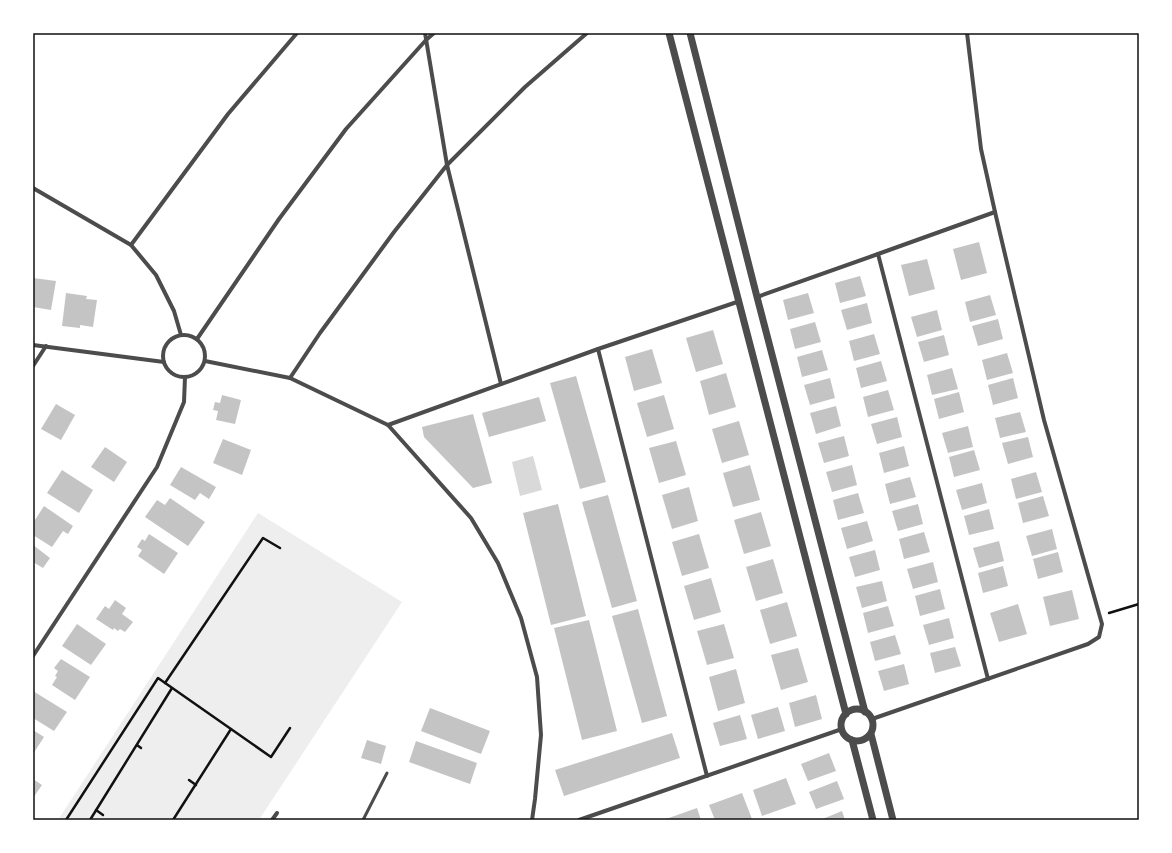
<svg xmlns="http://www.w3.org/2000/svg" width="1172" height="853" viewBox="0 0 1172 853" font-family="Helvetica,sans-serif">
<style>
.green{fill:#eee}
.water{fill:#d9d9d9}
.building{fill:#c4c4c4}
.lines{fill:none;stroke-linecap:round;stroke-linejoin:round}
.path{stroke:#111;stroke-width:2.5}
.service{stroke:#4c4c4c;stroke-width:3}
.minor{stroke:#4c4c4c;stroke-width:4}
.tertiary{stroke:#4c4c4c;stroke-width:7}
.neatline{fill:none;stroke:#111;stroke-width:1.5}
</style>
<rect width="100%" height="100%" fill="#fff"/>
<path class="green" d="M258,513L402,602L259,820H58Z"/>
<path class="water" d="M533,456L542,490L520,496L512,462Z"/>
<g class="building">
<path d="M979,242L987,273L961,280L953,249Z"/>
<path d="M927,259L935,289L909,296L901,265Z"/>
<path d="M860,276L866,296L840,303L835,283Z"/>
<path d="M33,278L56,281L51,310L33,307Z"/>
<path d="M66,293L87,296L86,299L97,300L93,327L80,325V328L62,326Z"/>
<path d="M808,293L814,313L788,320L783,300Z"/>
<path d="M990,295L996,315L970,322L965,302Z"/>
<path d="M867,303L872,323L847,330L841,310Z"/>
<path d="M937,310L942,330L917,337L911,317Z"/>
<path d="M998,319L1003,339L978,346L972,326Z"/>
<path d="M815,322L821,342L795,349L790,329Z"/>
<path d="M713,330L723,364L696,372L686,338Z"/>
<path d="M874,334L880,354L854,361L849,341Z"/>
<path d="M944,335L949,355L924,362L918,342Z"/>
<path d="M652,349L662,383L634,391L625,357Z"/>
<path d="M822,350L828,370L802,377L797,357Z"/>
<path d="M1007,353L1013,373L987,380L982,360Z"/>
<path d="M881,361L887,381L861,388L856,368Z"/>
<path d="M952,368L958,389L932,395L927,375Z"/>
<path d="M726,373L736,407L709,415L700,381Z"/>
<path d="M576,376L606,482L580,489L550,383Z"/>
<path d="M830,378L835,398L810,405L804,385Z"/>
<path d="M1013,378L1018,398L993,405L988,385Z"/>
<path d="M888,390L894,410L868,417L863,397Z"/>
<path d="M959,392L964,412L939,419L934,399Z"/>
<path d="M222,395L241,400L235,424L216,420L218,411L213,410L215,402L220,403Z"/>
<path d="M664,395L674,429L647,437L637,403Z"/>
<path d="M539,397L546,421L489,437L482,413Z"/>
<path d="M56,404L75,415L61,440L41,429Z"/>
<path d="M836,406L841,426L816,434L810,413Z"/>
<path d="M1020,412L1026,432L1000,438L995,418Z"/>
<path d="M473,414L492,483L473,488L424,437L422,427Z"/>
<path d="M897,417L902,437L877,444L871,424Z"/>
<path d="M739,421L749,455L722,463L712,429Z"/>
<path d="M968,426L973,447L948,453L942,433Z"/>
<path d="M844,436L849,456L824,463L818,443Z"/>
<path d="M1028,437L1033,457L1008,464L1002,443Z"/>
<path d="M223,439L251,450L242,475L213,463Z"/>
<path d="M676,441L686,475L659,483L649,448Z"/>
<path d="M904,446L909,466L884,473L879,453Z"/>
<path d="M105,447L127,462L114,482L91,467Z"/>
<path d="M974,450L980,470L954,477L949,457Z"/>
<path d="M750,465L760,500L733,507L723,473Z"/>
<path d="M852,465L857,485L832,492L826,472Z"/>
<path d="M181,467L216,487L209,499L200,493L195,500L170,485Z"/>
<path d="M62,470L93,490L79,513L47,493Z"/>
<path d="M1036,472L1042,492L1016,499L1011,479Z"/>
<path d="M910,477L916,497L890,504L885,484Z"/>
<path d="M982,483L987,503L962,510L956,490Z"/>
<path d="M689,487L698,521L672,529L662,495Z"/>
<path d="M858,493L864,513L838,520L833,500Z"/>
<path d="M608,495L637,601L612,608L582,502Z"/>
<path d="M1043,496L1049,516L1023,523L1018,503Z"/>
<path d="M170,498L205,522L188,546L145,517L157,500L165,505Z"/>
<path d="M558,504L586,616L551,625L523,513Z"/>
<path d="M918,504L923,524L898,531L892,511Z"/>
<path d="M44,506L73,526L68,534L63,531L52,547L33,535V523Z"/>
<path d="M989,509L994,529L969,535L964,516Z"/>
<path d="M761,512L771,546L744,554L734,520Z"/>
<path d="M867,521L873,541L847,549L841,528Z"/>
<path d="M1052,529L1057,549L1032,556L1026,536Z"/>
<path d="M924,532L930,552L904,559L899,539Z"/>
<path d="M149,534L178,553L164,574L138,556L142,550L137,547L142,539L145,541Z"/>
<path d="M699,534L709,568L682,576L672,542Z"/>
<path d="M999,541L1004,561L979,568L973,548Z"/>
<path d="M33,545L50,558L43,568L33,562Z"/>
<path d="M875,550L880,570L855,577L849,557Z"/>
<path d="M1058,552L1063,572L1038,579L1033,559Z"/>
<path d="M773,559L783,593L756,601L746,567Z"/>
<path d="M933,562L938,582L913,589L907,569Z"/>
<path d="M1003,566L1008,586L983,593L978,573Z"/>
<path d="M711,578L721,612L694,620L684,586Z"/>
<path d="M882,581L887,601L862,608L856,587Z"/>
<path d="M940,589L945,609L920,616L915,596Z"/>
<path d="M1072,590L1079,619L1050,626L1043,597Z"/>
<path d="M115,600L126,608L122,614L133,622L125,632L120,629L118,631L114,628L113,630L96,619L105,606L109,609Z"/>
<path d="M787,602L797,636L770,644L760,610Z"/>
<path d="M1018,604L1027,634L999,642L990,613Z"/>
<path d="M888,606L894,626L868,633L863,613Z"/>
<path d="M638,609L667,716L642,723L612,616Z"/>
<path d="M949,618L954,638L929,645L923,625Z"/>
<path d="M589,620L617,731L582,740L554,628Z"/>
<path d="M77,624L106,644L91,665L62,646Z"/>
<path d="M724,624L734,658L707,665L697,631Z"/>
<path d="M895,635L901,654L875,661L870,642Z"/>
<path d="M955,647L961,666L935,673L930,653Z"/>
<path d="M798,648L808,682L781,690L771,655Z"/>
<path d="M61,659L90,677L75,700L52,685L57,677L55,676L58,671L54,668Z"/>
<path d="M904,664L909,684L884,691L878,671Z"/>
<path d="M736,669L745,703L718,711L709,677Z"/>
<path d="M33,691L67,712L54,731L33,718Z"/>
<path d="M816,695L822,719L795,727L789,703Z"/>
<path d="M778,707L785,731L758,739L751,715Z"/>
<path d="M430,708L490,731L481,754L421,731Z"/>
<path d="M740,715L747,739L720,746L713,723Z"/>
<path d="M33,730L44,737L33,754Z"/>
<path d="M672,733L680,758L564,796L555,770Z"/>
<path d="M367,740L386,746L381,764L361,758Z"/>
<path d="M416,741L477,763L470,784L409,762Z"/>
<path d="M829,753L836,771L808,781L801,764Z"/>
<path d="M786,778L796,804L762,816L753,790Z"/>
<path d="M33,779L42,785L33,798Z"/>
<path d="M837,781L844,799L816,809L809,792Z"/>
<path d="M742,793L752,819L749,820H715L709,805Z"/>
<path d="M697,808L701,820H663Z"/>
<path d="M842,811L845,820H820Z"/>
</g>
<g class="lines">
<g class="path">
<path d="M1109,613L1139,604"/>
<path d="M165,683L263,538L280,548"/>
<path d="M137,745L141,748"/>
<path d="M189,780L196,785"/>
<path d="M96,810L103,815"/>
<path d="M66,820L158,678L271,757L290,728"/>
<path d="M90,820L172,688"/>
<path d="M173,820L231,729"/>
</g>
<path class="service" d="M363,820L387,773"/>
<g class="minor">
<path d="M425,33L447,165L501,384"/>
<path d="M33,188L131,245L156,275L174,311L181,335"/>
<path d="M131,245L228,114L297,33"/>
<path d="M878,254L988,679"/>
<path d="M757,297L878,254L995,212"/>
<circle cx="184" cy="356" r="21"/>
<path d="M197,339L279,219L346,129L426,40L434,33"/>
<path d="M33,345L164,362"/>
<path d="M598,349L707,776"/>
<path d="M205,361L290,378L388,425L471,518L498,563L521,618L537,677L541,735L535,799L532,820"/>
<path d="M33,366L46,346"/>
<path d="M290,378L320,333L394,232L447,165L525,87L587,33"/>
<path d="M388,425L598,349L740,301"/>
<path d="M33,656L157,467L184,402L185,377"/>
<path d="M872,719L1088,644L1099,637L1102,624L1044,420L995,212L981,149L967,33"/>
<path d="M272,820L277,813"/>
<path d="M579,820L842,729"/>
</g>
<g class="tertiary">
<path d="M669,33L846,714"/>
<path d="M690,33L757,297L865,712"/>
<circle cx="857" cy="725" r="16"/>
<path d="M871,734L893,820"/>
<path d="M852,740L873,820"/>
</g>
</g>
<rect width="1172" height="853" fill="none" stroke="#ffffff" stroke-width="68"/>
<rect x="34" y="34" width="1104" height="785" class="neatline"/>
</svg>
